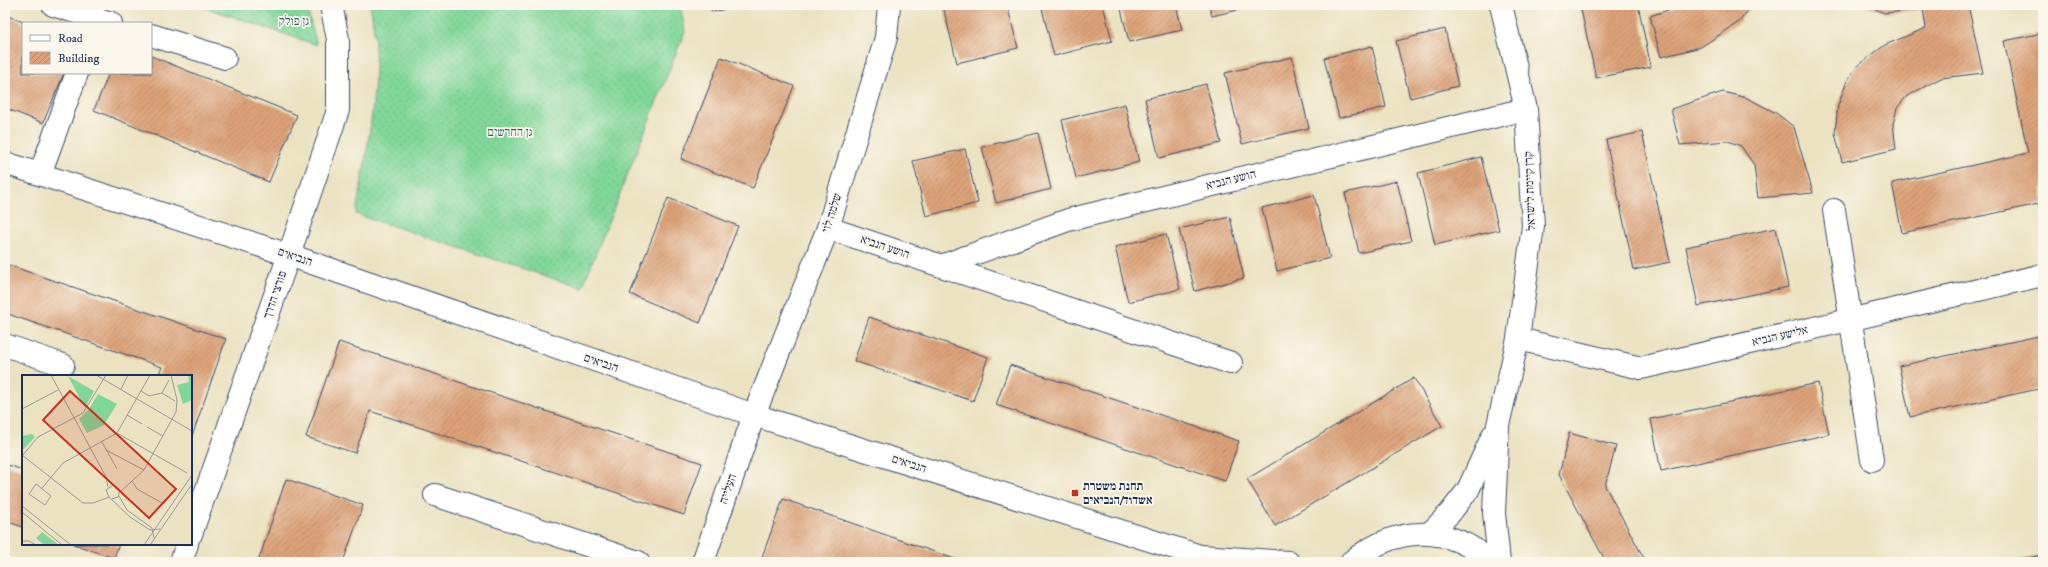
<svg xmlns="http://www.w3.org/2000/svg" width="2048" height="567" viewBox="0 0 2048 567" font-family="'IM FELL DW Pica','Frank Ruhl Libre',serif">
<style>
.grass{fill:url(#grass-dots);stroke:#4e837c}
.building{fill:url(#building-hatch)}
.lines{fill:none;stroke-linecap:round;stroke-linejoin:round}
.minor-casing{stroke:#3a4a6d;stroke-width:24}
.minor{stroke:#fff;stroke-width:22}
.poi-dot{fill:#c8321e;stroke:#fbf7ec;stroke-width:1.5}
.labels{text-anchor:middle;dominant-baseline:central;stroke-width:3.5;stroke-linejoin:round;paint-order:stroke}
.park-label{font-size:12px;fill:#34596d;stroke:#fbf7ec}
.street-label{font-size:12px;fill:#1b2f5e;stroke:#fbf7ec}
.poi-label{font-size:12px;font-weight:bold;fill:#1b2f5e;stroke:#fbf7ec;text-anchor:start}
.inset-road{fill:none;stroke:#989a99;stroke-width:1}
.view{fill:#c8321e;fill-opacity:0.15;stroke:#c8321e;stroke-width:2}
.inset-edge{fill:none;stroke:#1b2f5e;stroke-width:2}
</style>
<defs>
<pattern id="grass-dots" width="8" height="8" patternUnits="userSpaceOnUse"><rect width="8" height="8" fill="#81d79a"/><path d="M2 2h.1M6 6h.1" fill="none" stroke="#6fb987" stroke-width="1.8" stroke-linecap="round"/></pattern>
<pattern id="building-hatch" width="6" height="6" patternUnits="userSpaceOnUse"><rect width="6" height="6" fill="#dda278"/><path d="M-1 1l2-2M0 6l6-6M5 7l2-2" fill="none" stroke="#b28466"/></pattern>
</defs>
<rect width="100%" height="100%" fill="#fbf7ec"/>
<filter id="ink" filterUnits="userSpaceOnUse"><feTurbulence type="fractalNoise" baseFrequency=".025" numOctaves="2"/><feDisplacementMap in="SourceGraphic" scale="8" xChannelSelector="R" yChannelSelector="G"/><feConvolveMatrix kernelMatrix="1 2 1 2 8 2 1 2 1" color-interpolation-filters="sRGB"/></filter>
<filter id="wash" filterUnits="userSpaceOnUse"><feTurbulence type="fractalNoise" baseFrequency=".012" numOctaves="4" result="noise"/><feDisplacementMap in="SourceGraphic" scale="16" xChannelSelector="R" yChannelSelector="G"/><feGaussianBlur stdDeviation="0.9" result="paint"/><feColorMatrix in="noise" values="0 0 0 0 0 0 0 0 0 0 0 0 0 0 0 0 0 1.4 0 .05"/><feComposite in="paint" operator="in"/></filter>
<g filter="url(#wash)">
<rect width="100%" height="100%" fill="#ebe2c1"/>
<g class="grass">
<path d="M198,5H306L317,45Z"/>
<path d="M370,5H680L685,31L582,288L356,214C367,149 384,70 370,5Z"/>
</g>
<g id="blocks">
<g class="building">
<path d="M710,5H740V6L712,12Z"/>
<path d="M1007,5L1018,48L957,63L943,6Z"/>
<path d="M1041,5H1103L1112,41L1054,56Z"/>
<path d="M1120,5H1176L1182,30L1129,42Z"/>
<path d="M1209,5H1255V6L1212,16Z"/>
<path d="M1580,5H1638L1651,67L1596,78Z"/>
<path d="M1683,5H1752L1739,22L1701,47L1661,57L1650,16Z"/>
<path d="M1865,5H1968L1983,73L1941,78L1907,96L1897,108L1893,124L1896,149L1842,162L1835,133L1838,105L1847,81L1858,65L1885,45L1926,28L1923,9L1885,13Z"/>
<path d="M5,15L23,22V73H64L43,123L5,108Z"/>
<path d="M1445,29L1458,86L1410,98L1396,41Z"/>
<path d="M2043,33V203L1902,233L1892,183L2028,153L2004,41Z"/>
<path d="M1372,46L1386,107L1339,118L1324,58Z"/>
<path d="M151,56L297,115L269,182L94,110L109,73H151Z"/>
<path d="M721,57L794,86L753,188L681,159Z"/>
<path d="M1292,57L1309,128L1242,144L1225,73Z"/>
<path d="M1206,84L1221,143L1159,158L1145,99Z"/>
<path d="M1723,92L1747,98L1776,113L1794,127L1813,193L1758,198L1754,165L1741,146L1728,141L1680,145L1671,109Z"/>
<path d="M1125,104L1139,162L1076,178L1062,120Z"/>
<path d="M1642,132L1670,262L1634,270L1606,140Z"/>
<path d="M1038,133L1051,189L996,203L982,147Z"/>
<path d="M965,149L978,203L926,216L913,161Z"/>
<path d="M1481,157L1499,230L1435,245L1418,173Z"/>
<path d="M1397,181L1411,241L1359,253L1345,193Z"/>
<path d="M1314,195L1330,258L1277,271L1262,208Z"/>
<path d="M668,198L738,226L700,323L630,294Z"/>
<path d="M1230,217L1244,278L1195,291L1179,229Z"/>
<path d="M1776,228L1788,287L1698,306L1686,247Z"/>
<path d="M1166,234L1180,289L1128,302L1115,247Z"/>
<path d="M5,264L226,339L191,439V376H158L162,367L5,313Z"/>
<path d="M869,317L988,357L973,401L854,361Z"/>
<path d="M2043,335V388L1910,417L1899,366Z"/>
<path d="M339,342L702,463L684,515L370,411L355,453L306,437Z"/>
<path d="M1010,365L1239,441L1225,481L996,405Z"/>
<path d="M1414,378L1442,426L1275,526L1247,479Z"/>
<path d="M1818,383L1829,434L1661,471L1651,419Z"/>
<path d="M1569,433L1616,446L1605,486L1646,562H1606L1559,475Z"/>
<path d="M5,464L23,470V527L5,521Z"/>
<path d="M286,479L363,505L343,562H258Z"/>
<path d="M783,499L963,562H777L762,557Z"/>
<path d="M73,544H119L114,558Z"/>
<path d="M2043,555V562H2013V561Z"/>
</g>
</g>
</g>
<g filter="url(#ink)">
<use href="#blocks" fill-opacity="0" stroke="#3a4a6d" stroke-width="1"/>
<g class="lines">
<defs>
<g id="minor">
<path d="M53,5L111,23"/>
<path d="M151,35L225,58"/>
<path d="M5,163L289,255L754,415L1200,556L1212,562"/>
<path d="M40,174L77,73"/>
<path d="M1834,210L1872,460"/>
<path d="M828,228L1231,363"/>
<path d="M941,266L1068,220L1526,109"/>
<path d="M1518,339L1641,368L2043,275"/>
<path d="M5,345L63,365"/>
<path d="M435,495L638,562"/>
<path d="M191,534L289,255L338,110V39L331,5"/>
<path d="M1429,534L1450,513L1468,490L1493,435"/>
<path d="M1200,556L1288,562"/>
<path d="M181,562L187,544"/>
<path d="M703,562L754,415L828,228L886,38L889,5"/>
<path d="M1351,562C1395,526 1447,523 1491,562"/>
<path d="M1499,562L1494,513L1498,425L1518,339L1533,226L1526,109L1501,5"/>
</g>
</defs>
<use href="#minor" class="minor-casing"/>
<use href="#minor" class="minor"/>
</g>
</g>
<rect class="poi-dot" x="1071" y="489" width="8" height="8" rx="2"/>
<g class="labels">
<g class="park-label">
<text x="294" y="21">גן פולק</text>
<text x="510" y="132">גן החרשים</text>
</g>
<g class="street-label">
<text transform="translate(1231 180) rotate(-14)">הושע הנביא</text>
<text transform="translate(1530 191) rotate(-92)">קרן קיימת לישראל</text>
<text transform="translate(832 213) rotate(-72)">שלמה לוי</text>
<text transform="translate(885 247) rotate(19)">הושע הנביא</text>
<text transform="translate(295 257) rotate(19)">הנביאים</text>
<text transform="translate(275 295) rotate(-71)">פורצי הדרך</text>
<text transform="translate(1780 336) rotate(-13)">אלישע הנביא</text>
<text transform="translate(601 363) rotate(19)">הנביאים</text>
<text transform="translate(909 464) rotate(18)">הנביאים</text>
<text transform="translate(728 489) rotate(-71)">העלייה</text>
</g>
<g class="poi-label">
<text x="1083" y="486">תחנת משטרת<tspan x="1083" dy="14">אשדוד/הנביאים</tspan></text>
</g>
</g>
<g transform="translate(22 375)">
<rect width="170" height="170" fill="#ebe2c1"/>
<path d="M166,0H170V25L161,29L155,10L167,7ZM46,1L72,16L63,33ZM76,19L95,29L82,50L65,58L57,44L67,34ZM10,59L13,62L0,76V61ZM20,157L37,170H22L14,163Z" fill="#81d79a"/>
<path class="inset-road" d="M29,0L84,102L86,112M74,0L170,56M99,14L106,0M119,16L127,21L140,18L147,5M140,18L153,26M0,34L36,15M105,40L120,49M125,52L141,61M95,58L165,98M80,67L95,94M84,75L122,95M0,80L61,128H71L87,122M0,81L16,62L61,38L84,0M85,104L98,115L96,122L90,124M110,106L115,114L142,129M14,109L29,121L23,130L7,119ZM91,110L84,115L87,122L108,142L128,155L138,154M20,113L41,88L95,58L128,0M98,117L122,95L154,37L155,25L149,0M97,121L105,135L130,153L132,163M0,131L49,170M0,137L40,170M0,166H7L14,170M122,170L170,100M128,170L170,109"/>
<path class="view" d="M48,16L154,114L127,143L21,45Z"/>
<rect width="170" height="170" class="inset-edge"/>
</g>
<rect width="2048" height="567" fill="none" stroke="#fbf7ec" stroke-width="20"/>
<rect x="22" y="22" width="130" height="52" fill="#fbf7ec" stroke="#a1a7b3"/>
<rect x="30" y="35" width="20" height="6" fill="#ffffff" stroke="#a1a7b3"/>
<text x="58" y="42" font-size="12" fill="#1b2f5e">Road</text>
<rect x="30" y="52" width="20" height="12" fill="url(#building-hatch)" stroke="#a1a7b3"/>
<text x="58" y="62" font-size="12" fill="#1b2f5e">Building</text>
</svg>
